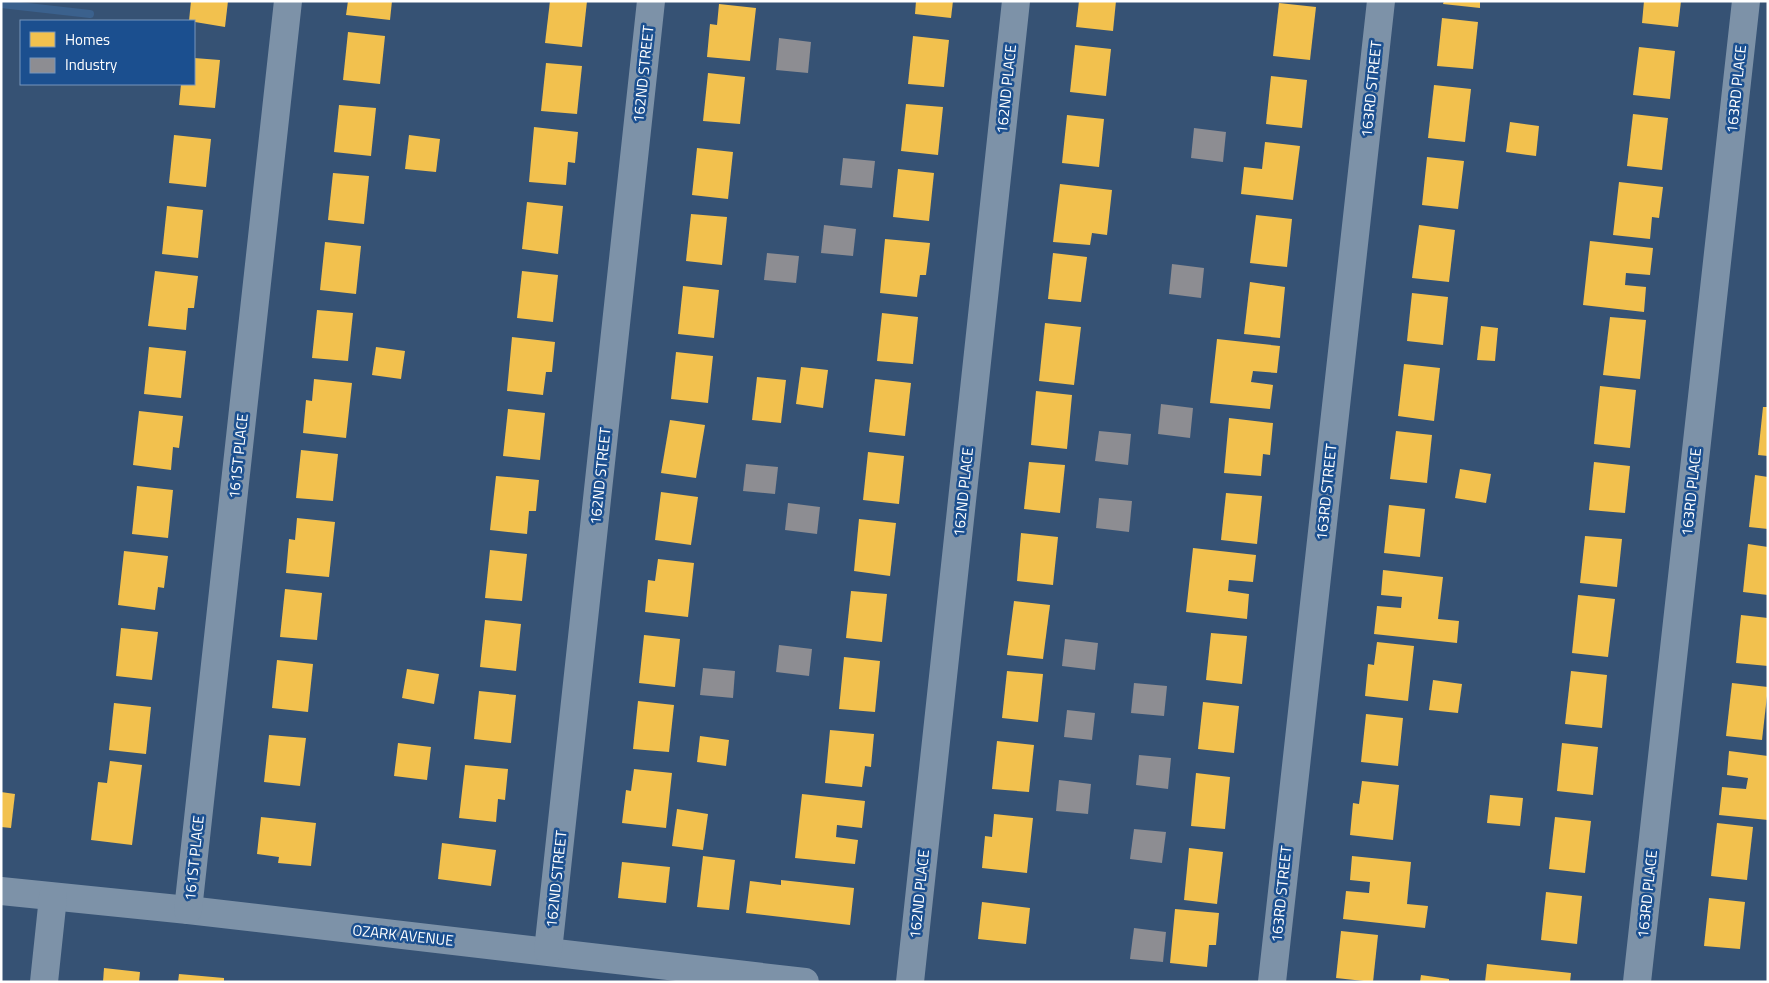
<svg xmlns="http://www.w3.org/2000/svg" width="1769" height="983" viewBox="0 0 1769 983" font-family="'Titillium Web',sans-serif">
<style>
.homes{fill:#f2c14e}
.industry{fill:#8d8d92}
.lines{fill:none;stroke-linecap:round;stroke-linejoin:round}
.stream{stroke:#3b618d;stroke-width:8}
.minor{stroke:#7d92a8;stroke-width:28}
.labels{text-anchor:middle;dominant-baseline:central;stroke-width:5;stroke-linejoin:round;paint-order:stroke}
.street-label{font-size:15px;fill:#fff;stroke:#1b4f8f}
</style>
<rect width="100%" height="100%" fill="#365274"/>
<g class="homes">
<path d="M191,1H228L225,27L189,21Z"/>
<path d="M348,1H392L390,20L346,15Z"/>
<path d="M550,1H587L582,47L545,43Z"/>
<path d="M916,1H953L951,18L915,14Z"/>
<path d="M1079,1H1116L1113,31L1076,27Z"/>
<path d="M1444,1H1480V8L1443,4Z"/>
<path d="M1644,1H1681L1678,27L1642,23Z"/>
<path d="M1279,3L1316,7L1310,60L1273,56Z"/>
<path d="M719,4L756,8L750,61L707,57L710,24L717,25Z"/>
<path d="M1442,18L1478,22L1473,69L1437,66Z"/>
<path d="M348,32L385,36L380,84L343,80Z"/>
<path d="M913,36L949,40L944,87L908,84Z"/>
<path d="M1075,45L1111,49L1106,96L1070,92Z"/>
<path d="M1639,47L1675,51L1670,99L1633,95Z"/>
<path d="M194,58L220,60L215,108L179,105L181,84H194Z"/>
<path d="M546,63L582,66L577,114L541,111Z"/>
<path d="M708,73L745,77L740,124L703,121Z"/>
<path d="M1271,76L1307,80L1302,128L1266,124Z"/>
<path d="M1434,85L1471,89L1465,142L1428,138Z"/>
<path d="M906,104L943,107L938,155L901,151Z"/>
<path d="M339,105L376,108L371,156L334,152Z"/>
<path d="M1633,114L1668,118L1662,170L1627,166Z"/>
<path d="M1067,115L1104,119L1099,167L1062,163Z"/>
<path d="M1510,122L1539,126L1536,156L1506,152Z"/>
<path d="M534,127L578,132L575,163L568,162L566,185L529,182Z"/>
<path d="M174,135L211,139L206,187L169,183Z"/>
<path d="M409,135L440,139L436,172L405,169Z"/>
<path d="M1265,142L1300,146L1293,200L1241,194L1244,167L1262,169Z"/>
<path d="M697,148L733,152L728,199L692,195Z"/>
<path d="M1427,157L1464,161L1458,209L1422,205Z"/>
<path d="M898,169L934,173L929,221L893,217Z"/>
<path d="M333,173L369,176L364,224L328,220Z"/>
<path d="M1619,182L1663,187L1659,218L1652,217L1650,239L1613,235Z"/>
<path d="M1060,184L1112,190L1107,235L1092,233L1090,245L1053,242Z"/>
<path d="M527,202L563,206L558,254L522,249Z"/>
<path d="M167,206L203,210L198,258L162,254Z"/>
<path d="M691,214L727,217L722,265L686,261Z"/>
<path d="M1256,215L1292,219L1287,267L1250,263Z"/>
<path d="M1419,225L1455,230L1449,282L1412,278Z"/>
<path d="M885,239L930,243L926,275H920L917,297L880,293Z"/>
<path d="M1590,241L1653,248L1650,275L1626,273L1625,285L1646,287L1644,312L1583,305Z"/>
<path d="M325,242L361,246L356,294L320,290Z"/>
<path d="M1053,253L1087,257L1081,302L1048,299Z"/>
<path d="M155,271L198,276L194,308H188L186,330L148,326Z"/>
<path d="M522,271L558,275L553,322L517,318Z"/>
<path d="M1250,282L1285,287L1280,338L1244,334Z"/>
<path d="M683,286L719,290L714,338L678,334Z"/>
<path d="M1412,293L1448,297L1443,345L1407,341Z"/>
<path d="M317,310L353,313L348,361L312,358Z"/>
<path d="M882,313L918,317L913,364L877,361Z"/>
<path d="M1610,317L1646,320L1640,379L1603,375Z"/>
<path d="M1045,323L1081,327L1074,385L1039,381Z"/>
<path d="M1481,326L1498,328L1495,361L1477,360Z"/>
<path d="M512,337L555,342L552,372H546L543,395L507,391Z"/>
<path d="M1217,339L1280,346L1277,373L1253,371L1251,382L1273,385L1270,409L1210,403Z"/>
<path d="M149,347L186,351L181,398L144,394Z"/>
<path d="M376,347L405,351L401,379L372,375Z"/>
<path d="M676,352L713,356L708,403L671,399Z"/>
<path d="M1404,364L1440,368L1434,421L1398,416Z"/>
<path d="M801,367L828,370L823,408L796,404Z"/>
<path d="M757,377L786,380L781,423L752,420Z"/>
<path d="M314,379L352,383L346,438L303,433L306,400L312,401Z"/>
<path d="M875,379L911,383L905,436L869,432Z"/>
<path d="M1600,386L1636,390L1630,448L1594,444Z"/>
<path d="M1036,391L1072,395L1067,449L1031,445Z"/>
<path d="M1763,407H1768V456L1758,455Z"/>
<path d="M508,409L545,413L540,460L503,456Z"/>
<path d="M139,411L183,416L179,448L173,447L171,470L133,465Z"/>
<path d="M1229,418L1273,423L1270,455L1263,454L1261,476L1224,473Z"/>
<path d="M670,420L705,425L696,478L661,473Z"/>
<path d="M1396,431L1432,435L1427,483L1390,479Z"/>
<path d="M301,450L338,454L333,501L296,498Z"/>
<path d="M868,452L904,456L899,504L863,500Z"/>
<path d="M1029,462L1065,465L1060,513L1024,509Z"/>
<path d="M1594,462L1630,466L1625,513L1589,510Z"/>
<path d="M1460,469L1491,474L1486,503L1455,498Z"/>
<path d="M1755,475L1768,477V529L1749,527Z"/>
<path d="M496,476L539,480L536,511H529L527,534L490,530Z"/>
<path d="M137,486L173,490L168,538L132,534Z"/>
<path d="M661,492L698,497L691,545L655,540Z"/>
<path d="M1226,493L1262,496L1257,544L1221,540Z"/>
<path d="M1389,505L1425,509L1420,557L1384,553Z"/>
<path d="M297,518L335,522L329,577L286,573L289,539L295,540Z"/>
<path d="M859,519L896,523L890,576L854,571Z"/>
<path d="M1021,533L1058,537L1053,585L1017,581Z"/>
<path d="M1585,536L1622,539L1617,587L1580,583Z"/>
<path d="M1748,544L1768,547V595L1743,592Z"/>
<path d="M1193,548L1256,555L1253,582L1229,580L1228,591L1249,594L1247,619L1186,612Z"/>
<path d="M490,550L527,554L522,601L485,598Z"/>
<path d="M124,551L168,556L164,588L158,587L155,610L118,605Z"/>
<path d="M658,559L694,563L688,617L645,612L648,580L655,581Z"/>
<path d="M1383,570L1443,577L1438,619L1459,621L1457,643L1374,634L1377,606L1401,608L1402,597L1381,595Z"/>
<path d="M285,589L322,593L317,640L280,637Z"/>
<path d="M851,591L887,594L882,642L846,638Z"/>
<path d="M1578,595L1615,599L1608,657L1572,653Z"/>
<path d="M1014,601L1050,605L1043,659L1007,655Z"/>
<path d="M1741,615L1768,618V666L1736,663Z"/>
<path d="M485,620L521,624L516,671L480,667Z"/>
<path d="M121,628L158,632L152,680L116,676Z"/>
<path d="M1211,633L1247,636L1242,684L1206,680Z"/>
<path d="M644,635L680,639L675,687L639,683Z"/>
<path d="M1377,642L1414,646L1408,701L1365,696L1368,664L1374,665Z"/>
<path d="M844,657L880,661L875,712L839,709Z"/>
<path d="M277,660L313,664L308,712L272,708Z"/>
<path d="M407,669L439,674L434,704L402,698Z"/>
<path d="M1007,671L1043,674L1038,722L1002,718Z"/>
<path d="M1571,671L1607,675L1602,728L1565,724Z"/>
<path d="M1433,680L1462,684L1458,713L1429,710Z"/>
<path d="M1732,683L1768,687L1762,740L1726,736Z"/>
<path d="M479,691L516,695L511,743L474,739Z"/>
<path d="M638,701L674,705L669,752L633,749Z"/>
<path d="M1203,702L1239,706L1234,753L1198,749Z"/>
<path d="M114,703L151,707L146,754L109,750Z"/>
<path d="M1366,714L1403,718L1398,766L1361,762Z"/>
<path d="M830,730L874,734L871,767L865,766L862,787L825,783Z"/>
<path d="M269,735L306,738L300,786L264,782Z"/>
<path d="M700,736L729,740L726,766L697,762Z"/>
<path d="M997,741L1034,745L1029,792L992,789Z"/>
<path d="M398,743L431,747L427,780L394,776Z"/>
<path d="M1562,743L1598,747L1593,795L1557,791Z"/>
<path d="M1729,751L1768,756V820L1719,815L1722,787L1746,789L1748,778L1727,775Z"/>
<path d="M110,761L142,765L132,845L91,840L98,782L107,783Z"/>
<path d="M465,765L508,769L505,800L498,799L496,822L459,818Z"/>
<path d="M634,769L672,773L666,828L622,823L626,790L631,791Z"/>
<path d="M1196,773L1230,777L1225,829L1191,826Z"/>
<path d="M1362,781L1399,785L1393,840L1350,835L1353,803L1359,804Z"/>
<path d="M1,792L15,794L11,828L1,827Z"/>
<path d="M802,794L865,801L862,828L837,825L836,837L858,840L855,864L795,858Z"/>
<path d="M1490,795L1523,798L1520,826L1487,823Z"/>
<path d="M677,809L708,814L703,850L672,846Z"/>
<path d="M994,814L1033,818L1027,873L982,868L985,836L992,837Z"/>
<path d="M261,817L316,823L311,866L278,863L279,857L257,854Z"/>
<path d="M1555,817L1591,821L1585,873L1549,869Z"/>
<path d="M1717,823L1753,827L1747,880L1711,876Z"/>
<path d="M442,843L496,850L491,886L438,879Z"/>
<path d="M1189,848L1223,852L1217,904L1184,900Z"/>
<path d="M703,856L735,860L729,910L697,907Z"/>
<path d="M1352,856L1411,862L1407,904L1428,906L1425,928L1343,919L1346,891L1369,893L1370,882L1350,880Z"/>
<path d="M622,862L670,867L666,903L618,898Z"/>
<path d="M781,880L854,888L850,925L746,913L750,881L781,885Z"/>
<path d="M1546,892L1582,896L1577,944L1541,940Z"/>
<path d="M1709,898L1745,902L1740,949L1704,946Z"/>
<path d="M982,902L1030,908L1026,944L978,939Z"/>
<path d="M1175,909L1219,913L1216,945H1209L1207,967L1170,963Z"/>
<path d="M1341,931L1378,935L1373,982L1336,978Z"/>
<path d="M1487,964L1571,973L1570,982H1485Z"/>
<path d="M104,968L140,972L139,982H103Z"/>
<path d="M179,974L224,978V982H178Z"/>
<path d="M1421,975L1449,979V982H1420Z"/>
</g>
<g class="industry">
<path d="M779,38L811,42L808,73L776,70Z"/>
<path d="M1194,128L1226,132L1223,162L1191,158Z"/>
<path d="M843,158L875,161L872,188L840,185Z"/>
<path d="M824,225L856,229L853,256L821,253Z"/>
<path d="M767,253L799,256L796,283L764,280Z"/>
<path d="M1172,264L1204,268L1201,298L1169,294Z"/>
<path d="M1161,404L1193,408L1190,438L1158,434Z"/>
<path d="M1099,431L1131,434L1128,465L1095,461Z"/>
<path d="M746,464L778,467L775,494L743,491Z"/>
<path d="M1099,498L1132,501L1129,532L1096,528Z"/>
<path d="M788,503L820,507L817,534L785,530Z"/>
<path d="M1065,639L1098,643L1095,670L1062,666Z"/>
<path d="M779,645L812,649L809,676L776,672Z"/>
<path d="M703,668L735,671L733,698L700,695Z"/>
<path d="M1134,683L1167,686L1164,716L1131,713Z"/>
<path d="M1067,710L1095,713L1092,740L1064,737Z"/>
<path d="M1139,755L1171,758L1168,789L1136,785Z"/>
<path d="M1059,780L1091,784L1088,814L1056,811Z"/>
<path d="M1134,829L1166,832L1162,863L1130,859Z"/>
<path d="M1134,928L1166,932L1163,962L1130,959Z"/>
</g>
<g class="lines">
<path class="stream" d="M1,4L90,14"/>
<g class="minor">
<path d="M1,891L188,910L805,982"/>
<path d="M188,910L288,1"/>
<path d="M548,951L651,1"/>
<path d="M44,982L53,897"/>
<path d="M910,982L1016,1"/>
<path d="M1272,982L1381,1"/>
<path d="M1637,982L1746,1"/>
</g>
</g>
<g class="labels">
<g class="street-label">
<text transform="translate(643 74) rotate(-84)">162ND STREET</text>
<text transform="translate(1006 89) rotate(-84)">162ND PLACE</text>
<text transform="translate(1371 89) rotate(-84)">163RD STREET</text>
<text transform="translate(1736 89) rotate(-84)">163RD PLACE</text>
<text transform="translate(238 456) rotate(-84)">161ST PLACE</text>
<text transform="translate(600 476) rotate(-84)">162ND STREET</text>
<text transform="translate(963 492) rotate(-84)">162ND PLACE</text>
<text transform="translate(1326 492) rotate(-84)">163RD STREET</text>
<text transform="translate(1691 492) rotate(-84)">163RD PLACE</text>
<text transform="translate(194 858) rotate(-84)">161ST PLACE</text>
<text transform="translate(556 879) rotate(-84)">162ND STREET</text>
<text transform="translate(919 894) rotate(-84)">162ND PLACE</text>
<text transform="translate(1281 894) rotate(-84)">163RD STREET</text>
<text transform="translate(1647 894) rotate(-84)">163RD PLACE</text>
<text transform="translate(403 935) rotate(6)">OZARK AVENUE</text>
</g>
</g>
<rect width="1769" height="983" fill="none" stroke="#ffffff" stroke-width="5"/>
<rect x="20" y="20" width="175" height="65" fill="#1b4f8f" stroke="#7695bc"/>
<rect x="30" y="32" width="25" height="15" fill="#f2c14e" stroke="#7695bc"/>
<text x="65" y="45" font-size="15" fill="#ffffff">Homes</text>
<rect x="30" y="58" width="25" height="15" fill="#8d8d92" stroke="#7695bc"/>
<text x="65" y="70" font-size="15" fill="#ffffff">Industry</text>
</svg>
